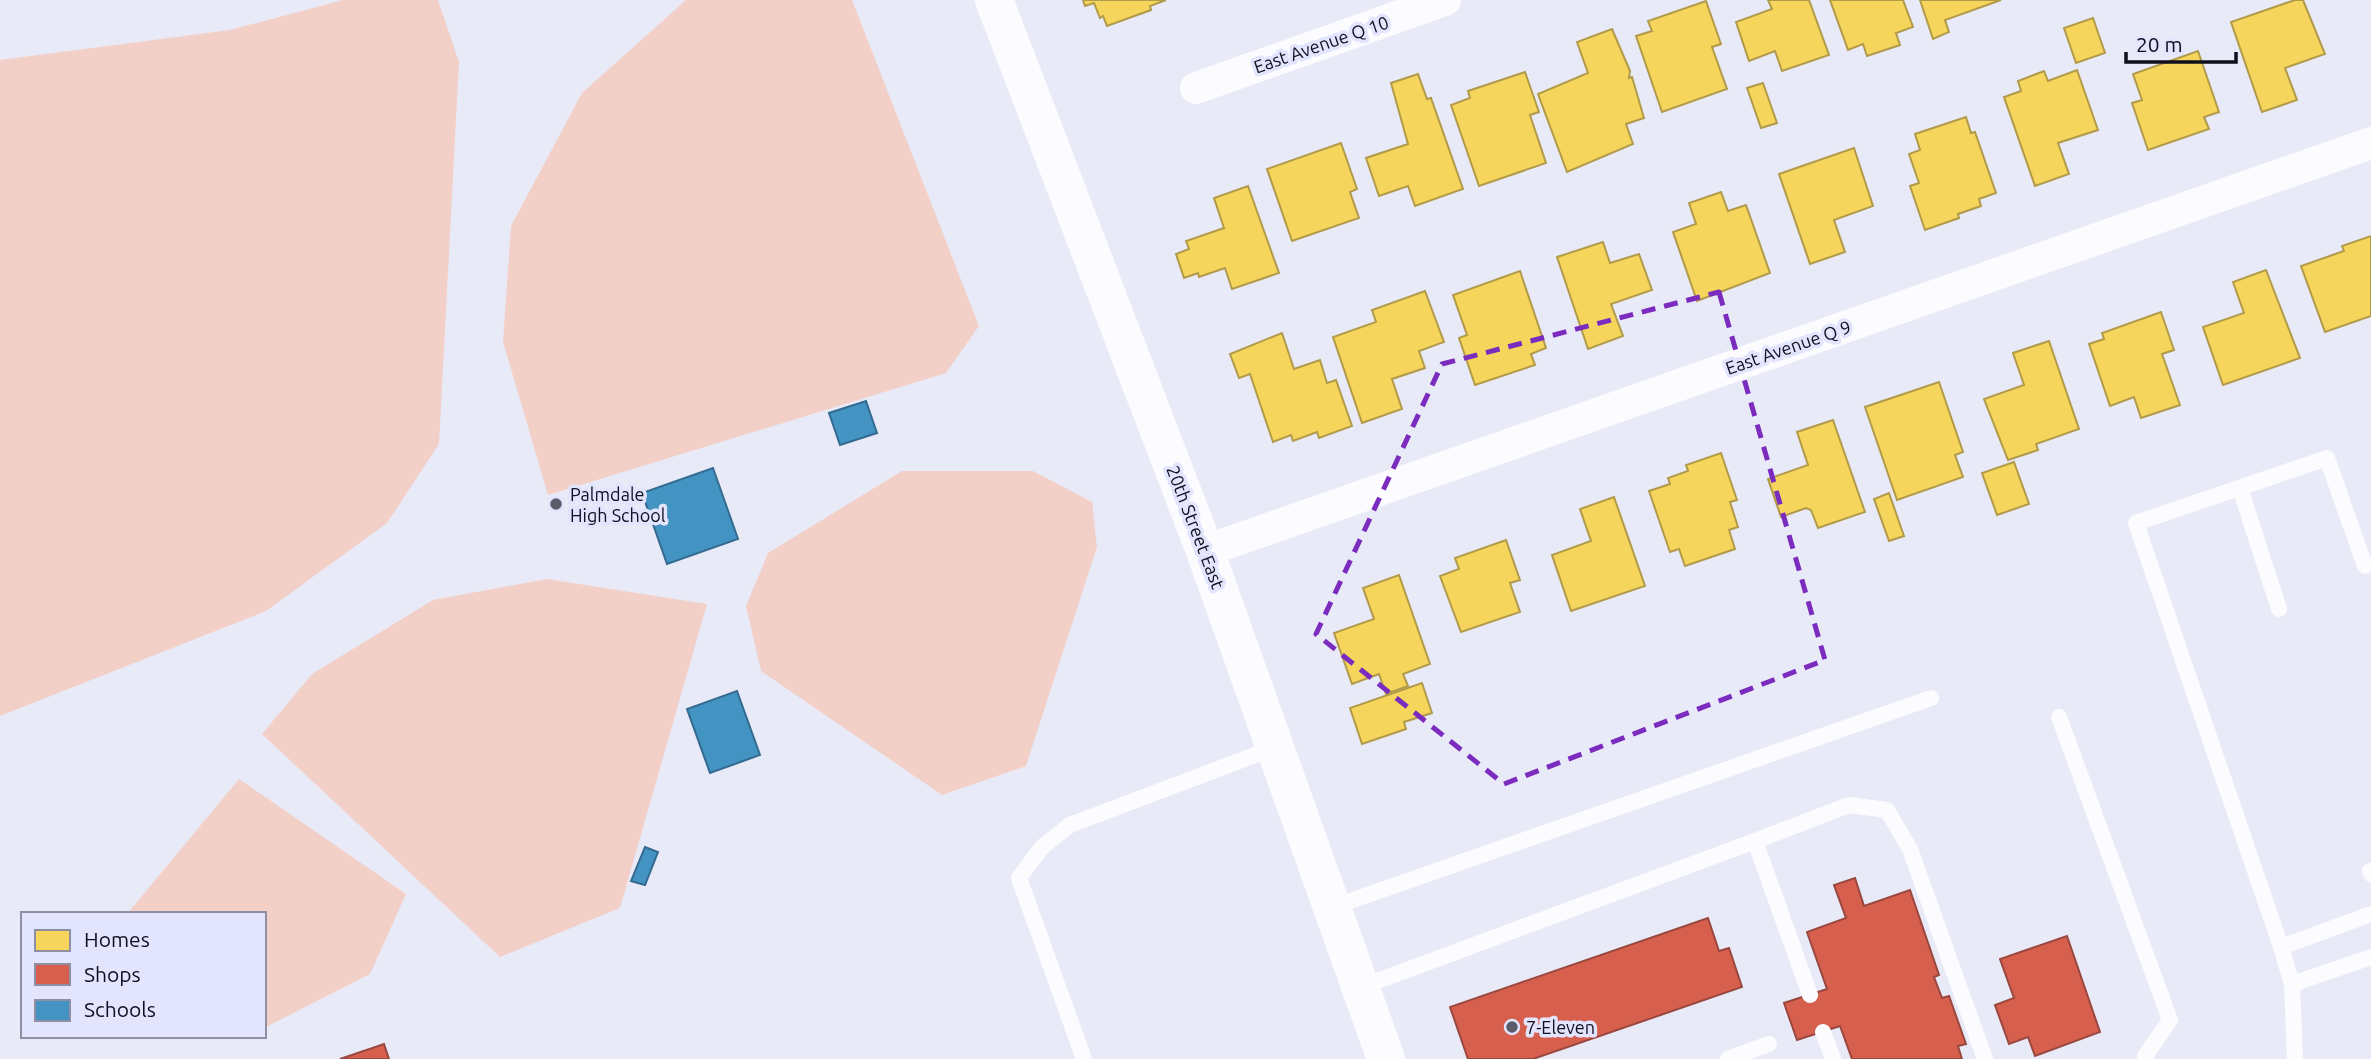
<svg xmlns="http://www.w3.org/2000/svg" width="2371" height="1059" viewBox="0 0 2371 1059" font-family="Ubuntu,sans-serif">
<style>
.green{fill:#f2d0c8}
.homes{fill:#f6d55c;stroke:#b19a49;stroke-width:2}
.shops{fill:#d6604d;stroke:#9a483f;stroke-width:2}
.schools{fill:#4393c3;stroke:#336b91;stroke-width:2}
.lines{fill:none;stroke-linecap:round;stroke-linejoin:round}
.lane{stroke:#fcfcfe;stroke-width:16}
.street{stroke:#fcfcfe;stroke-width:32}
.secondary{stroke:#fcfcfe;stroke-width:38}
.marked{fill:none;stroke:#7b2cbf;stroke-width:5;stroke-dasharray:14 9;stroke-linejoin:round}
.poi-dot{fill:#5b5c69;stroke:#e3e4fd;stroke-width:2.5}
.labels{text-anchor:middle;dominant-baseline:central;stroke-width:7;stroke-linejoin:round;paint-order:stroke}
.street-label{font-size:18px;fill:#0f0f1d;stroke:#e3e4fd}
.poi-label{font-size:18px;fill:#0f0f1d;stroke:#e3e4fd;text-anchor:start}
</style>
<rect width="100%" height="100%" fill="#e9eaf7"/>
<g class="green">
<path d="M343,0H438L459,62L439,444L387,523L266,611L0,716V60L230,30Z"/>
<path d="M686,0H852L979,326L946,373L548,495L503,342L511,226L582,93Z"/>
<path d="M902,471H1033L1092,502L1097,547L1026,766L942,795L761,671L746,606L768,553Z"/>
<path d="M547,579L707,604L620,908L500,957L262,734L312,674L433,600Z"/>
<path d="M239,779L406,894L370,974L264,1028V914H127Z"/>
</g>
<g class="homes">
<path d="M1083,0H1166L1150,6L1151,10L1107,26L1103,16L1100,18L1094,3L1085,6Z"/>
<path d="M1768,0H1809L1829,55L1782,71L1775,51L1749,61L1736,22L1772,9Z"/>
<path d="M1830,0H1903L1913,27L1896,33L1900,45L1867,56L1863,44L1848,50Z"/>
<path d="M1920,0H2001L1945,20L1949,32L1933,39Z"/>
<path d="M2295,0H2303L2325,54L2285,68L2297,100L2262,112L2231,22Z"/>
<path d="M1706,1L1721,44L1712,47L1727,89L1662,112L1636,36L1652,31L1648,21Z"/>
<path d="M2093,18L2105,53L2076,63L2064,28Z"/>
<path d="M1612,29L1630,71L1629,78L1632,77L1644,118L1626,124L1633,144L1567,172L1538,94L1588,73L1577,42Z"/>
<path d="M2198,51L2219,112L2204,117L2209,129L2148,150L2132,103L2142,100L2133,74Z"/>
<path d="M2077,70L2098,130L2058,143L2069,174L2035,186L2004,97L2021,91L2018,81L2044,71L2048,81Z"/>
<path d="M1525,72L1539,112L1530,115L1546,163L1479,186L1451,105L1470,98L1468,91Z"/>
<path d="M1418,74L1427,99L1431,98L1463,189L1415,206L1408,186L1379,196L1366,158L1408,144L1391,83Z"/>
<path d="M1763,83L1777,123L1761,128L1747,88Z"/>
<path d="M1966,117L1971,133L1975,132L1996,193L1979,199L1981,206L1958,214L1959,218L1925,230L1910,186L1919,183L1909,154L1920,150L1915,134Z"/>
<path d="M1341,143L1357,189L1350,192L1359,218L1292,241L1267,169Z"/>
<path d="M1854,148L1873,206L1834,220L1845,252L1810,264L1779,174Z"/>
<path d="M1248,186L1279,273L1232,289L1225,268L1199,277L1198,273L1184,278L1176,254L1189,249L1186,241L1224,228L1214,198Z"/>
<path d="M1721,192L1728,211L1746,205L1770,273L1697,301L1673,232L1696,224L1689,203Z"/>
<path d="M2371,236V316L2325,332L2301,266L2344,251L2342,246Z"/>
<path d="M1603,242L1610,263L1639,254L1652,290L1611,304L1623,336L1588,349L1557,257Z"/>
<path d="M2266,270L2300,358L2223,385L2203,327L2244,313L2233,282Z"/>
<path d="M1520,271L1546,348L1531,354L1535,365L1475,385L1459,338L1467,335L1453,295Z"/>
<path d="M1425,291L1444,342L1419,351L1425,368L1392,379L1402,409L1362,423L1333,337L1376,322L1372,310Z"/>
<path d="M2161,312L2174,350L2162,354L2180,405L2141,418L2134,397L2110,406L2089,344L2104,339L2102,333Z"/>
<path d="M1282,333L1294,369L1320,360L1327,383L1336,380L1352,426L1319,438L1317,432L1293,441L1291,435L1273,442L1250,374L1239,378L1230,354Z"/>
<path d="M2049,341L2079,429L2036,444L2038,450L2008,460L1984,399L2024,385L2013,353Z"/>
<path d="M1939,382L1963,452L1955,455L1963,477L1897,500L1865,407Z"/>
<path d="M1833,420L1865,512L1818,528L1811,510L1806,508L1781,517L1768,479L1808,465L1797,432Z"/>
<path d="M1721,453L1737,500L1730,502L1738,527L1729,530L1735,549L1685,566L1679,549L1670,552L1649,491L1670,484L1668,478L1688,471L1686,465Z"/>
<path d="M2014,462L2029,504L1997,515L1982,473Z"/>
<path d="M1889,493L1904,536L1889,541L1874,499Z"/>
<path d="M1614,497L1645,586L1571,611L1552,555L1591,541L1580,509Z"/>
<path d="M1506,540L1520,580L1510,583L1520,612L1461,632L1440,576L1459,569L1455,558Z"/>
<path d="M1399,575L1430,664L1403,674L1408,686L1386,694L1379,674L1352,684L1334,633L1374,619L1363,588Z"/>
<path d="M1422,683L1432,713L1404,722L1406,729L1362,744L1350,708Z"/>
</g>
<g class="shops">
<path d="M1855,878L1864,906L1910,890L1939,975L1934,977L1942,998L1949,996L1966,1044L1958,1046L1962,1059H1852L1840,1026L1797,1040L1784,1003L1827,989L1807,932L1846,918L1834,885Z"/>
<path d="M1708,918L1719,951L1729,948L1742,987L1533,1059H1468L1450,1007Z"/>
<path d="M2067,936L2100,1032L2035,1056L2028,1037L2009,1044L1995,1005L2014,998L2000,959Z"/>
<path d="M384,1044L389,1059H340Z"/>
</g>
<g class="schools">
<path d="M866,401L877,433L840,445L829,413Z"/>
<path d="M713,468L738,539L667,564L642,493Z"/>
<path d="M737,691L760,755L710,773L687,709Z"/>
<path d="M645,847L658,852L645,885L631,881Z"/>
</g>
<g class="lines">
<g class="lane">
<path d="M2240,488L2279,609"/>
<path d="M2059,717L2170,1020L2145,1056L2146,1059"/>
<path d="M2370,871L2371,874"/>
<path d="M1333,907L1931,698"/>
<path d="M2281,947L2371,914"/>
<path d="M2292,984L2371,957"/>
<path d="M1361,987L1755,841"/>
<path d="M1810,995L1755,841L1849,805L1887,810L1910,849L1985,1059"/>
<path d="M1823,1032L1833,1059"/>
<path d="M1084,1059L1019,878L1042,847L1070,825L1276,747"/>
<path d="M1728,1059L1769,1044"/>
<path d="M2295,1059L2292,984L2281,947L2136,523L2327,458L2365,566"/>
</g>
<g class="street">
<path d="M1196,88L1445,0"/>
<path d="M1205,551L2371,143"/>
</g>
<path class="secondary" d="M994,0L1205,551L1386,1059"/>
</g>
<path class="marked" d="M1719,292L1825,660L1504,784L1316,634L1442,364Z"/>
<g class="poi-dot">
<circle cx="556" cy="504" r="7"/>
<circle cx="1512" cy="1027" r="7"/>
</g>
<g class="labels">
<g class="street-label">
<text transform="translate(1321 44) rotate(-19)">East Avenue Q 10</text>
<text transform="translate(1788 347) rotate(-19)">East Avenue Q 9</text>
<text transform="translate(1196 527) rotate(69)">20th Street East</text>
</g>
<g class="poi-label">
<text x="570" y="494">Palmdale<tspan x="570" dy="21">High School</tspan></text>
<text x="1526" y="1027">7-Eleven</text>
</g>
</g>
<rect x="21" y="912" width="245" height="126" fill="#e3e4fd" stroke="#8e8fa3" stroke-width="2"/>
<rect x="35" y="930" width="35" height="21" fill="#f6d55c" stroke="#8e8fa3" stroke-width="2"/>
<text x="84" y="947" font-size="21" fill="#0f0f1d">Homes</text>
<rect x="35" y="964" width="35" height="21" fill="#d6604d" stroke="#8e8fa3" stroke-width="2"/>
<text x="84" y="982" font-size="21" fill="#0f0f1d">Shops</text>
<rect x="35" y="1000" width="35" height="21" fill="#4393c3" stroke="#8e8fa3" stroke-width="2"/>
<text x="84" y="1017" font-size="21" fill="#0f0f1d">Schools</text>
<path d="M2126 52v10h110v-10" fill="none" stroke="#0f0f1d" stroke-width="3.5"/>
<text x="2136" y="52" font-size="21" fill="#0f0f1d" stroke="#e3e4fd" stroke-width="5" paint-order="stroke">20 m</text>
</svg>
